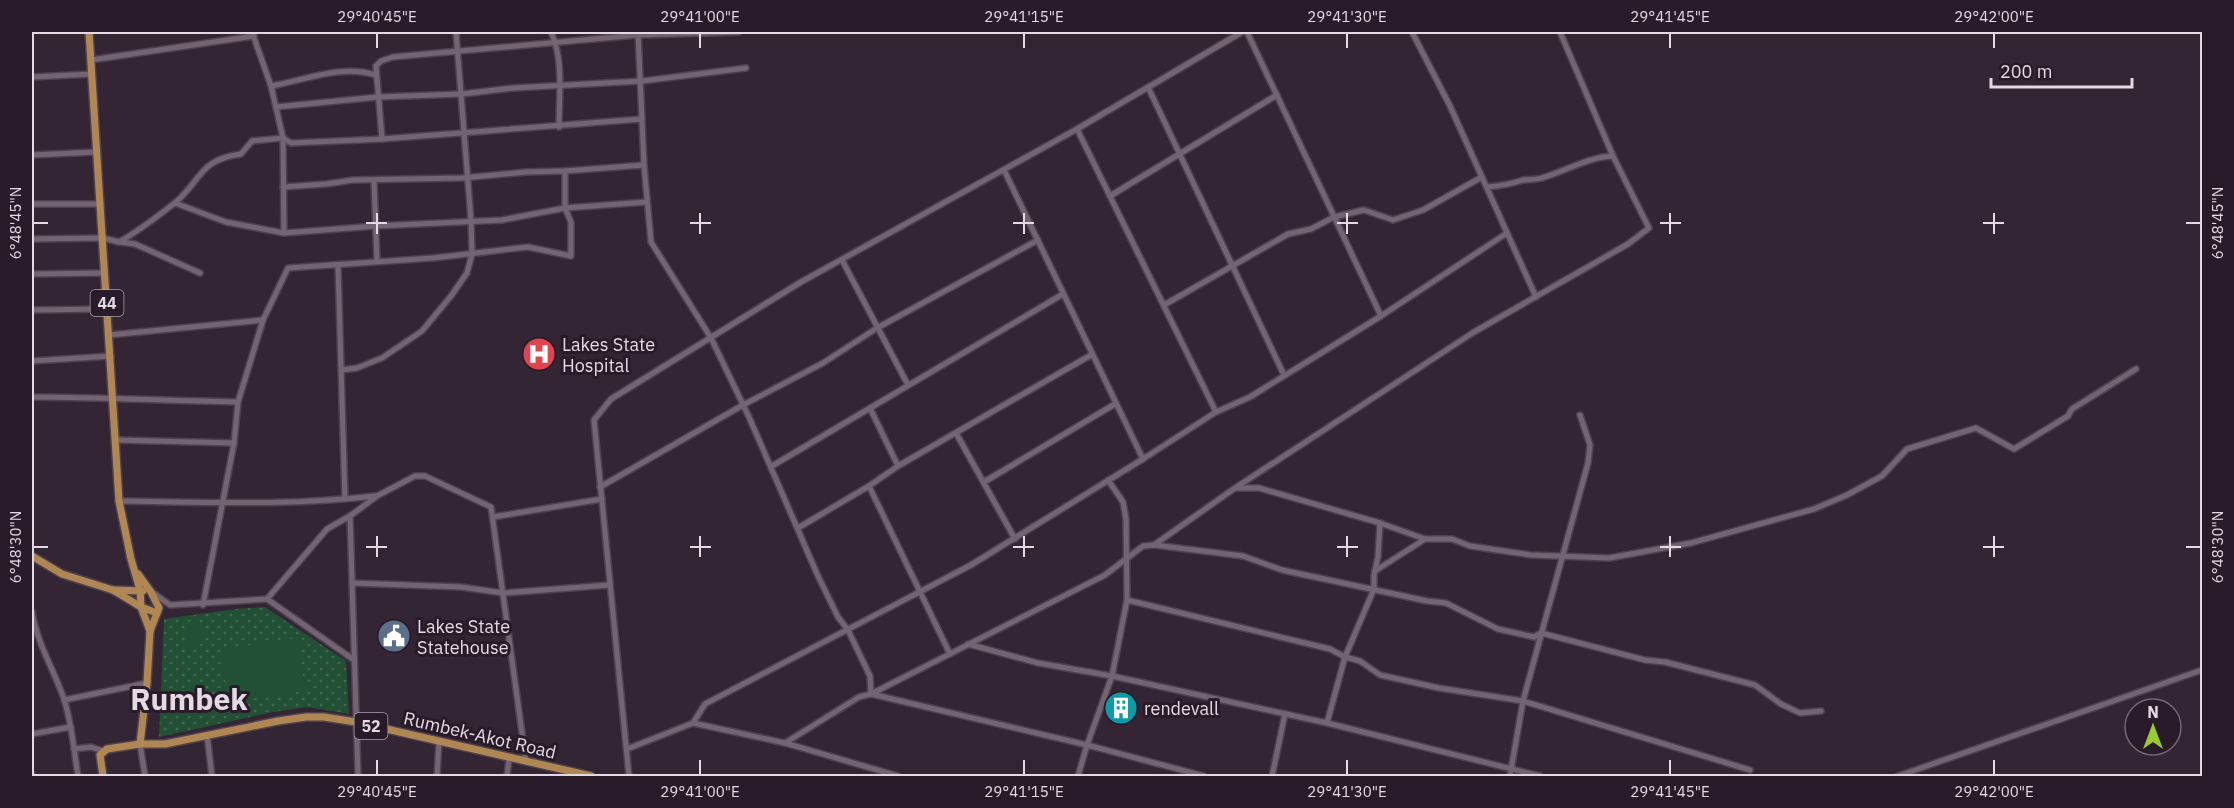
<svg xmlns="http://www.w3.org/2000/svg" width="2234" height="808" viewBox="0 0 2234 808" font-family="'IBM Plex Sans',sans-serif">
<style>
.park{fill:url(#park-dots)}
.pitch{fill:#225034}
.lines{fill:none;stroke-linecap:round;stroke-linejoin:round}
.minor-casing{stroke:#4f424f;stroke-width:8}
.major-casing{stroke:#4f424f;stroke-width:10}
.minor{stroke:#736373;stroke-width:5}
.major{stroke:#b08752;stroke-width:7}
.ticks{fill:none;stroke:#e4dae4;stroke-width:2}
.labels{text-anchor:middle;dominant-baseline:central;stroke-width:6;stroke-linejoin:round;paint-order:stroke}
.shield{fill:#291b29;stroke:#aca1ac;stroke-width:1.5}
.shield-label{font-size:16px;font-weight:bold;fill:#e4dae4}
.poi-label{font-size:18px;fill:#e4dae4;stroke:#291b29;text-anchor:start}
.street-label{font-size:18px;fill:#e4dae4;stroke:#291b29}
.town-label{font-size:30px;font-weight:bold;fill:#e4dae4;stroke:#291b29}
.neatline{fill:none;stroke:#e4dae4;stroke-width:2}
.ticks-label{font-size:15px;text-anchor:middle;fill:#e4dae4}
</style>
<defs>
<pattern id="park-dots" width="8" height="8" patternUnits="userSpaceOnUse" patternTransform="scale(1.5)"><rect width="8" height="8" fill="#225034"/><path d="M2 2h.1M6 6h.1" fill="none" stroke="#426951" stroke-width="1.8" stroke-linecap="round"/></pattern>
</defs>
<rect width="100%" height="100%" fill="#332533"/>
<path class="park" d="M265,607L346,661L349,714L307,707L273,712L159,737L164,619L236,609Z"/>
<g class="pitch">
<path d="M189,621L203,623L200,649L185,648Z"/>
<path d="M298,638L305,691L228,702L221,649Z"/>
</g>
<g class="lines">
<defs>
<g id="minor">
<path d="M252,32L271,86L283,138L284,233"/>
<path d="M551,32C564,60 559,96 559,127"/>
<path d="M638,32L644,165L651,242L711,338L749,417L818,576L838,617L848,630L870,676L871,694L1087,745L1204,776"/>
<path d="M1247,32L1381,316"/>
<path d="M1412,32L1450,106L1536,297"/>
<path d="M91,60L254,36"/>
<path d="M32,77L92,74"/>
<path d="M271,86C306,80 340,64 376,75"/>
<path d="M1148,87L1284,375"/>
<path d="M276,107L378,97L462,94L513,88L642,81L746,68"/>
<path d="M1077,129L1216,412"/>
<path d="M382,139L642,119"/>
<path d="M32,155L96,152"/>
<path d="M1004,170L1143,459L1216,412L1250,397L1381,316L1507,233"/>
<path d="M374,180L377,261"/>
<path d="M283,187L326,184L353,180L462,178L526,172L565,171"/>
<path d="M1487,187C1500,186 1511,184 1523,180C1529,179 1536,180 1542,178C1566,171 1588,157 1613,156"/>
<path d="M1110,196L1277,95"/>
<path d="M175,203L226,222L284,233L376,226L502,220L565,208V171L644,165"/>
<path d="M32,204H101"/>
<path d="M32,239L103,238L119,242C139,231 158,216 176,202C203,178 199,160 241,154L252,141L283,138L291,143L382,139L376,66L381,61L393,57L638,35L739,32"/>
<path d="M120,242L135,244L200,273"/>
<path d="M842,260L908,385"/>
<path d="M338,266L345,499"/>
<path d="M32,274L105,273"/>
<path d="M1164,305L1288,234L1311,229L1334,217L1364,210L1393,220L1423,210L1482,177"/>
<path d="M32,310L107,309"/>
<path d="M109,335L263,320"/>
<path d="M32,361L111,356"/>
<path d="M341,370L357,368L382,358L422,331L451,296L467,273L472,254L471,220L456,32"/>
<path d="M32,397C101,397 169,401 238,402"/>
<path d="M870,408L898,466"/>
<path d="M956,433L1015,539"/>
<path d="M116,440L234,443"/>
<path d="M772,466L1063,294"/>
<path d="M984,482L1115,404"/>
<path d="M869,486L950,654"/>
<path d="M600,487L743,405L823,363L877,328L1038,240"/>
<path d="M1237,488H1259L1380,523L1425,539H1452L1470,546L1531,555L1609,558L1691,543L1814,509L1847,495L1882,476L1907,449L1976,428L2014,449L2068,416L2072,409L2136,369"/>
<path d="M119,501C204,502 290,506 375,496"/>
<path d="M350,516L358,776"/>
<path d="M493,517L602,499"/>
<path d="M798,528L869,486L898,466L1091,355"/>
<path d="M1154,545L1243,556L1282,570L1427,601L1446,603L1498,629L1534,637L1541,633L1645,660L1665,662L1755,685L1781,704L1800,713L1821,711"/>
<path d="M1375,571L1425,539"/>
<path d="M352,583L461,587L503,593L610,585"/>
<path d="M152,592L170,605L267,599L327,529L350,516L377,496L415,476H425L491,507L526,762"/>
<path d="M267,599L354,660"/>
<path d="M1127,600L1330,649L1345,657L1360,661L1380,675L1439,688L1523,701L1750,770"/>
<path d="M203,605L234,443L238,402L263,320L288,268L433,258L528,247L571,256V222L565,208L647,202"/>
<path d="M32,612C37,643 54,670 64,699C72,724 74,751 78,776"/>
<path d="M968,644L1038,663L1112,676L1327,723L1540,776"/>
<path d="M64,700L147,683"/>
<path d="M693,723L705,704L971,565L1143,459"/>
<path d="M1327,723L1345,657L1374,589V575L1378,557L1380,523"/>
<path d="M32,734L71,727"/>
<path d="M207,735L212,776"/>
<path d="M785,743L859,697L871,694L1105,575L1143,546L1154,545L1235,488L1474,332L1628,244L1649,228L1613,156L1560,32"/>
<path d="M140,744L145,776"/>
<path d="M74,749L91,747L103,751"/>
<path d="M627,749L693,723L785,743L898,776"/>
<path d="M32,774V776"/>
<path d="M437,776L439,742"/>
<path d="M507,776L509,758"/>
<path d="M629,776L594,420L611,399L801,282L1077,129L1242,32"/>
<path d="M1078,776L1087,745L1112,676L1127,600L1126,519L1123,502L1108,480"/>
<path d="M1272,776L1285,714"/>
<path d="M1510,776L1523,701L1588,463L1590,445L1580,415"/>
<path d="M1898,776L2202,670"/>
</g>
<g id="major">
<path d="M89,32L119,501L131,559L140,590L141,607L150,631"/>
<path d="M32,556L62,574L113,590L141,607L157,613"/>
<path d="M138,574L151,592L159,608L150,631L147,683L140,744"/>
<path d="M113,590L143,591"/>
<path d="M103,776L100,755L107,749L140,744H165L278,721L306,717H324L356,722L591,776"/>
</g>
</defs>
<use href="#minor" class="minor-casing"/>
<use href="#major" class="major-casing"/>
<use href="#minor" class="minor"/>
<use href="#major" class="major"/>
</g>
<path class="ticks" d="M377,33V48M700,33V48M1024,33V48M1347,33V48M1670,33V48M1994,33V48M377,213V234M700,213V234M1024,213V234M1347,213V234M1670,213V234M1994,213V234M33,223H48M366,223H387M690,223H711M1013,223H1034M1337,223H1358M1660,223H1681M1983,223H2004M2186,223H2201M377,536V557M700,536V557M1024,536V557M1347,536V557M1670,536V557M1994,536V557M33,547H48M366,547H387M690,547H711M1013,547H1034M1337,547H1358M1660,547H1681M1983,547H2004M2186,547H2201M377,760V775M700,760V775M1024,760V775M1347,760V775M1670,760V775M1994,760V775"/>
<defs>
<symbol id="hospital-disc" viewBox="-11 -11 22 22"><circle r="9.5" fill="#e0444e" stroke="#291b29"/><path d="M-5-5h3v3.5h4V-5h3V5h-3V1.5h-4V5h-3Z" fill="#fff"/></symbol>
<symbol id="civic-disc" viewBox="-11 -11 22 22"><circle r="9.5" fill="#5c6f8a" stroke="#291b29"/><path d="M-.6-6.5H3V-4.5H.6V-3L4-1V1h2V6H-6V1h2V-1L-.6-3ZM-1.2 2.5V6h2.4V2.5Z" fill="#fff"/></symbol>
<symbol id="building-disc" viewBox="-11 -11 22 22"><circle r="9.5" fill="#0f9aa8" stroke="#291b29"/><path d="M-4-6H4V6H1V3H-1V6H-4ZM-2.5-4.3h1.7v1.8h-1.7ZM.8-4.3h1.7v1.8H.8ZM-2.5-1h1.7V.8h-1.7ZM.8-1h1.7V.8H.8Z" fill="#fff"/></symbol>
</defs>
<g fill-rule="evenodd">
<use href="#hospital-disc" x="520" y="335" width="38" height="38"/>
<use href="#civic-disc" x="375" y="617" width="38" height="38"/>
<use href="#building-disc" x="1102" y="689" width="38" height="38"/>
</g>
<g class="labels">
<g class="shield">
<rect x="90.5" y="290" width="33" height="26" rx="4.5"/>
<rect x="354.5" y="713" width="33" height="26" rx="4.5"/>
</g>
<g class="shield-label">
<text x="107" y="303">44</text>
<text x="371" y="726">52</text>
</g>
<g class="poi-label">
<text x="562" y="344">Lakes State<tspan x="562" dy="21">Hospital</tspan></text>
<text x="417" y="626">Lakes State<tspan x="417" dy="21">Statehouse</tspan></text>
<text x="1144" y="708">rendevall</text>
</g>
<g class="street-label">
<text transform="translate(480 735) rotate(13)">Rumbek-Akot Road</text>
</g>
<g class="town-label">
<text x="189" y="698">Rumbek</text>
</g>
</g>
<rect width="2234" height="808" fill="none" stroke="#291b29" stroke-width="66"/>
<g transform="translate(2153 727)"><circle r="28" fill="#291b29" stroke="#746774" stroke-width="1.5"/>
<path d="M0-4.5L10 22L0 15L-10 22Z" fill="#9dca30"/>
<text y="-9" font-size="16" font-weight="bold" text-anchor="middle" fill="#e4dae4">N</text>
</g>
<path d="M1991 78v9h141v-9" fill="none" stroke="#e4dae4" stroke-width="3"/>
<text x="2000" y="78" font-size="18" fill="#e4dae4" stroke="#291b29" stroke-width="4.5" paint-order="stroke">200 m</text>
<rect x="33" y="33" width="2168" height="742" class="neatline"/>
<g class="ticks-label">
<text x="377" y="22">29°40'45"E</text>
<text x="700" y="22">29°41'00"E</text>
<text x="1024" y="22">29°41'15"E</text>
<text x="1347" y="22">29°41'30"E</text>
<text x="1670" y="22">29°41'45"E</text>
<text x="1994" y="22">29°42'00"E</text>
<text transform="translate(16 223) rotate(-90)" y="5">6°48'45"N</text>
<text transform="translate(2218 223) rotate(-90)" y="5">6°48'45"N</text>
<text transform="translate(16 547) rotate(-90)" y="5">6°48'30"N</text>
<text transform="translate(2218 547) rotate(-90)" y="5">6°48'30"N</text>
<text x="377" y="797">29°40'45"E</text>
<text x="700" y="797">29°41'00"E</text>
<text x="1024" y="797">29°41'15"E</text>
<text x="1347" y="797">29°41'30"E</text>
<text x="1670" y="797">29°41'45"E</text>
<text x="1994" y="797">29°42'00"E</text>
</g>
</svg>
